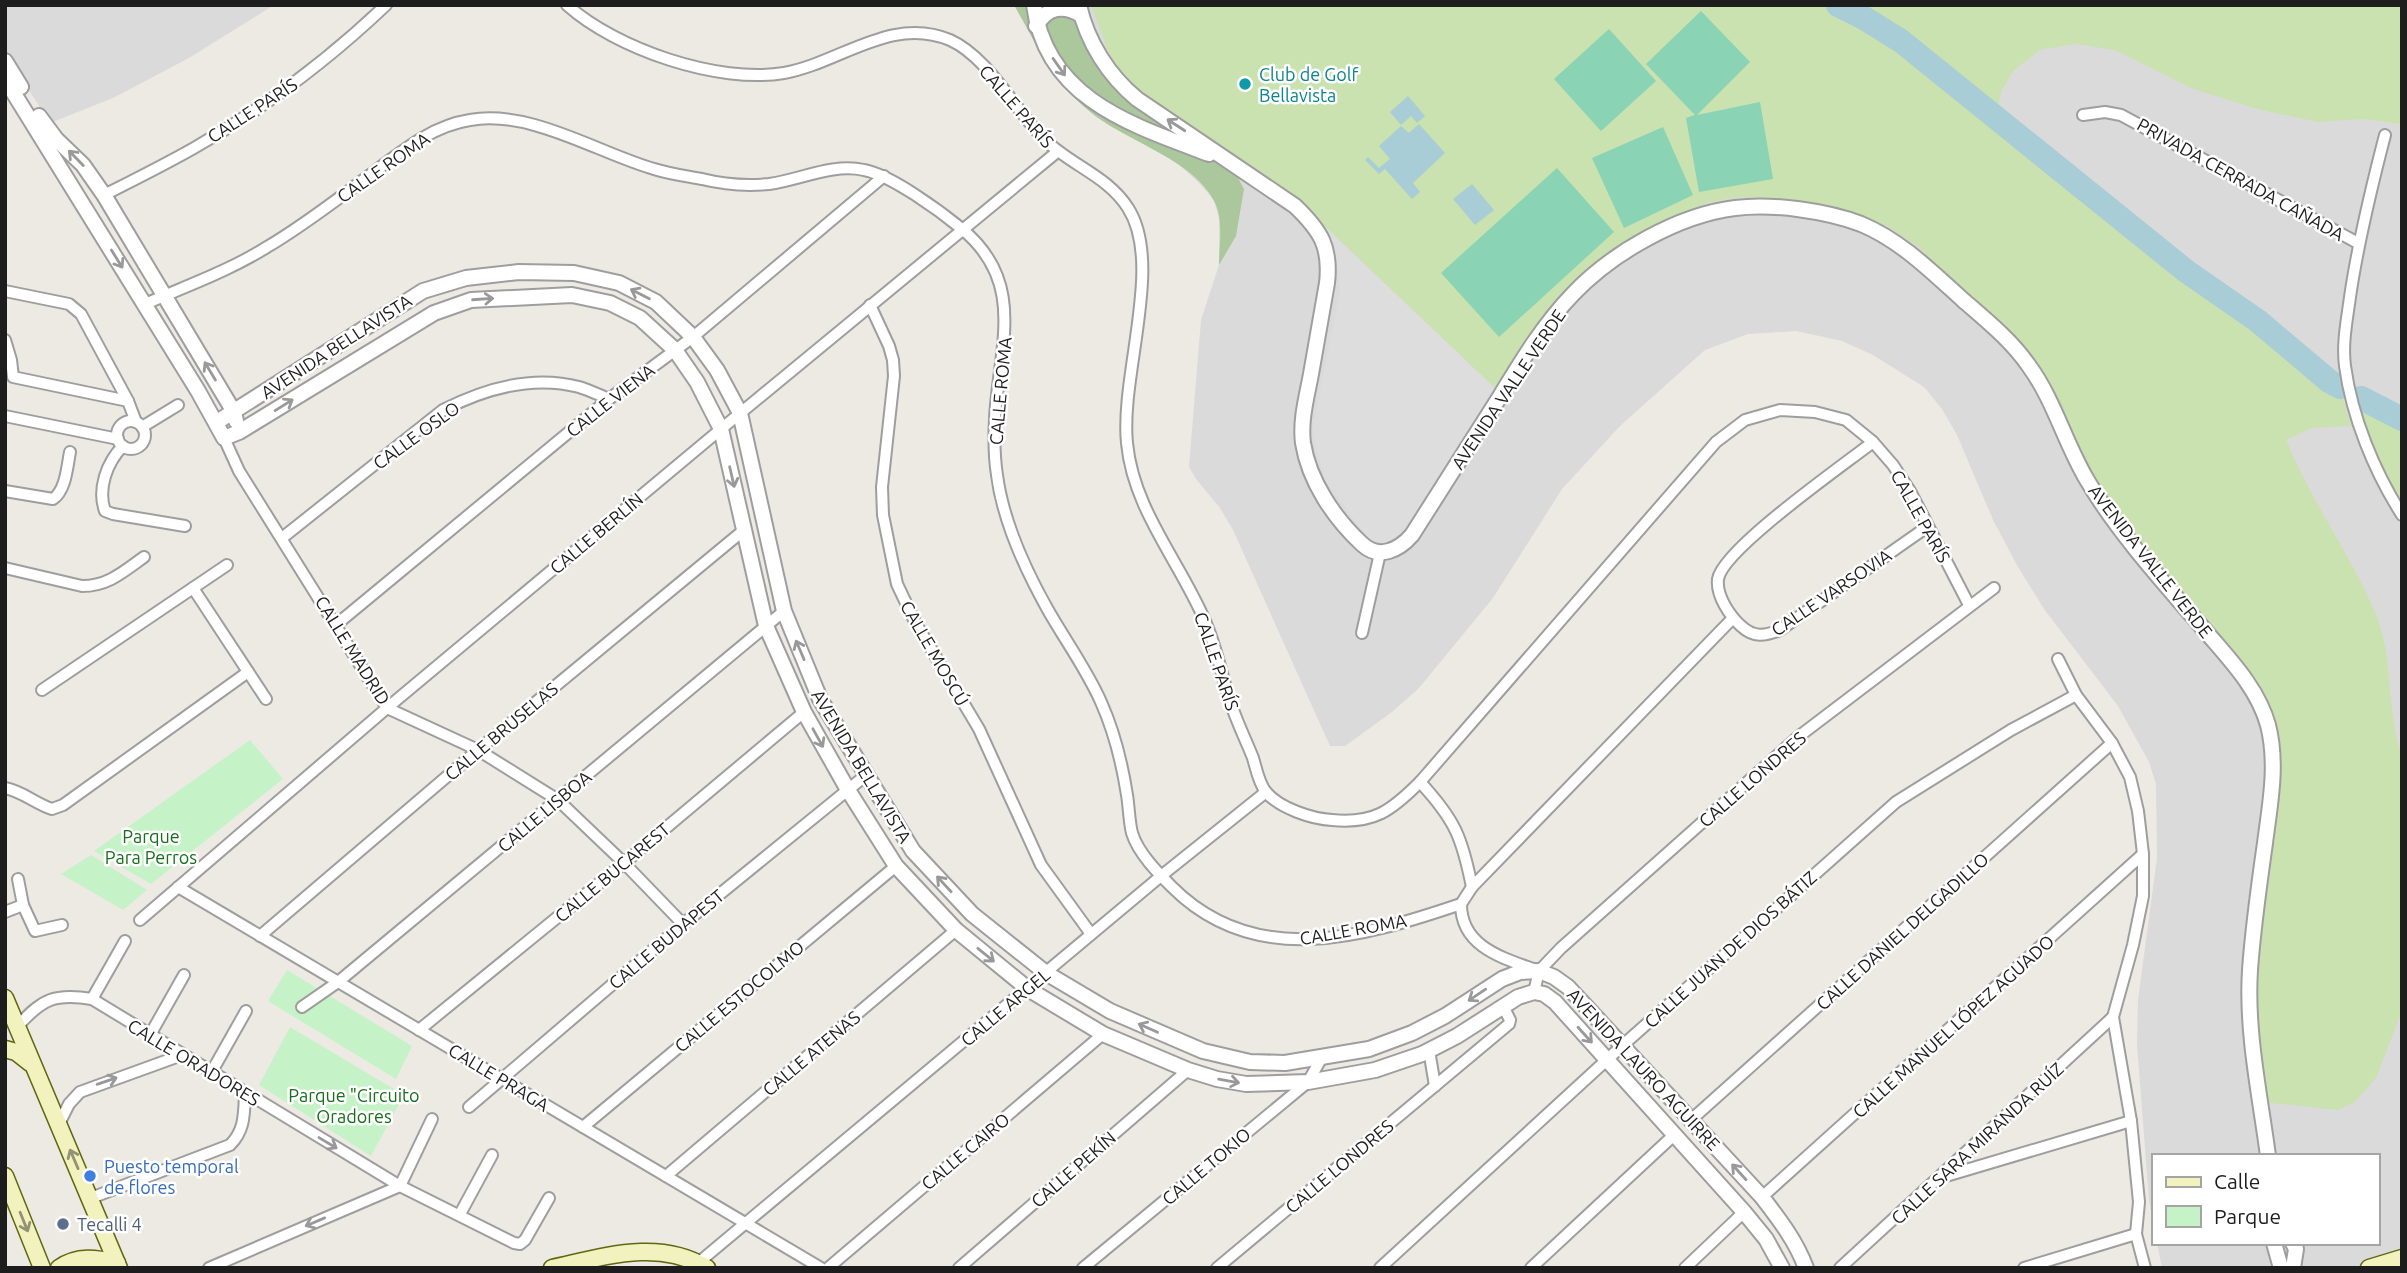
<svg xmlns="http://www.w3.org/2000/svg" width="2407" height="1273" viewBox="0 0 2407 1273" font-family="Ubuntu,sans-serif">
<style>
.residential{fill:#dbdada}
.grass{fill:#c9e2af}
.forest{fill:#abc89d}
.park{fill:#c5f3c7}
.pitch{fill:#8ad3b5}
.parking{fill:#ddd}
.water{fill:#a9cdd6}
.lines{fill:none;stroke-linecap:round;stroke-linejoin:round}
.river{stroke:#a9cdd6;stroke-width:24}
.minor-casing{stroke:#9e9e9e;stroke-width:14}
.tertiary-casing{stroke:#9e9e9e;stroke-width:18}
.secondary-casing{stroke:#606711;stroke-width:19}
.minor{stroke:#fff;stroke-width:10}
.tertiary{stroke:#fff;stroke-width:14}
.secondary{stroke:#f1f2bd;stroke-width:16}
.oneway{stroke:#999}
.oneway2{stroke:#929275}
.culture-dot{fill:#0f9aa8;stroke:#fff;stroke-width:2.5}
.shop-dot{fill:#3f7fe0;stroke:#fff;stroke-width:2.5}
.service-dot{fill:#5c6f8a;stroke:#fff;stroke-width:2.5}
.labels{text-anchor:middle;dominant-baseline:central;stroke-width:5;stroke-linejoin:round;paint-order:stroke}
.culture-label{font-size:18px;fill:#0d838f;stroke:#fff;text-anchor:start}
.street-label{font-size:18px;fill:#1d1d1d;stroke:#fff}
.park-label{font-size:18px;fill:#186e1c;stroke:#fff}
.shop-label{font-size:18px;fill:#366cbe;stroke:#fff;text-anchor:start}
.service-label{font-size:18px;fill:#4e5e75;stroke:#fff;text-anchor:start}
</style>
<rect width="100%" height="100%" fill="#edeae4"/>
<g class="residential">
<path d="M5,5H274L189,58L113,98L50,123L5,53Z"/>
<path d="M1014,5H2402V1268H2162L2157,1243H2377V1156H2153V1222L2149,1201L2137,1044L2138,1000L2157,858L2156,784L2149,762L2118,706L2044,609L2018,567L1993,520L1957,435L1942,409L1924,387L1873,355L1842,341L1796,331L1748,334L1705,350L1620,426L1562,489L1493,598L1419,688L1392,712L1345,746H1330L1233,530L1220,508L1196,479L1189,467L1201,320L1219,265V219L1214,200L1200,184L1175,161L1097,118L1066,90L1045,62Z"/>
</g>
<g class="grass">
<path d="M1091,5H2402V124L2363,119L2318,122L2261,110L2193,89L2115,50L2075,44L2040,50L2013,71L2001,92L1996,117L2186,271L2258,321L2329,381L2340,387L2351,426L2312,428L2286,440C2311,502 2352,556 2377,617C2394,661 2386,711 2402,755V1011L2376,1078L2355,1102L2338,1110L2261,1102L2249,1013L2273,779L2261,703L2104,505L2044,389L1955,292L1920,248L1887,226L1854,214L1805,202L1782,199L1741,197L1710,202L1678,215L1644,232L1613,254L1499,392L1318,220L1238,158L1140,92L1123,76L1108,51Z"/>
<path d="M2351,390L2402,413V515L2390,497Z"/>
</g>
<path class="forest" d="M1014,5H1038L1058,13L1080,18L1101,64L1231,165L1244,189L1236,236L1219,265C1219,245 1224,219 1214,201C1194,161 1130,142 1097,117C1055,86 1039,48 1014,5Z"/>
<g class="park">
<path d="M250,740L283,779L151,884L94,851Z"/>
<path d="M91,855L147,890L123,910L61,874Z"/>
<path d="M287,970L412,1046L396,1079L268,1001Z"/>
<path d="M290,1027L404,1095L371,1156L259,1085Z"/>
</g>
<g class="pitch">
<path d="M1701,11L1750,62L1697,115L1760,102L1773,179L1699,192L1686,118L1695,115L1646,64Z"/>
<path d="M1609,29L1656,81L1601,131L1554,79Z"/>
<path d="M1663,127L1693,195L1624,228L1592,158Z"/>
<path d="M1557,168L1614,232L1499,337L1441,273Z"/>
</g>
<path class="parking" d="M1318,220L1499,392L1399,544L1373,546L1326,481L1316,449L1313,426L1340,291L1337,265Z"/>
<g class="water">
<path d="M1408,96L1425,116L1417,123L1411,116L1401,125L1390,112Z"/>
<path d="M1419,124L1445,153L1413,183L1420,192L1412,199L1385,169L1379,174L1365,160L1368,157L1379,168L1390,159L1379,146L1401,126L1409,133Z"/>
<path d="M1472,184L1494,210L1475,225L1453,199Z"/>
</g>
<g class="lines">
<g class="river">
<path d="M1838,5L1864,18L1901,41L2186,271L2258,321L2329,381L2340,387"/>
<path d="M2361,398L2402,419"/>
</g>
<defs>
<g id="minor">
<path d="M567,5C616,49 718,84 784,73C840,63 891,15 950,40C988,57 1015,110 1044,139C1070,165 1108,176 1128,208C1164,264 1120,375 1127,443C1133,509 1180,562 1205,621C1216,646 1221,672 1229,698C1235,718 1245,738 1253,758C1256,768 1259,784 1266,792C1279,808 1312,819 1332,820C1374,824 1391,811 1420,782L1716,442L1745,420L1780,410L1815,412L1846,420L1873,442L1893,465L1910,491L1969,605"/>
<path d="M2083,115L2105,112L2121,115L2358,243"/>
<path d="M2385,135C2371,189 2358,242 2350,297C2347,320 2342,343 2345,366C2352,417 2374,471 2402,515"/>
<path d="M104,195C134,180 164,165 194,148C263,109 328,60 386,5"/>
<path d="M5,291L69,304L81,314L128,401L136,422"/>
<path d="M145,304C186,286 229,271 267,247C303,226 336,200 370,175C401,152 431,126 470,120C530,109 598,153 654,169C670,174 686,176 702,179C722,184 748,186 769,184C800,180 832,163 864,170C891,175 940,211 962,229C1027,283 999,346 995,418C994,437 994,456 997,475C1003,522 1025,569 1048,610C1065,640 1087,670 1101,702C1114,731 1122,763 1127,795C1129,807 1129,821 1132,833C1138,853 1158,873 1172,887C1255,970 1363,937 1461,904L1472,887L1733,618"/>
<path d="M870,305L889,346L893,360L894,376L882,487L883,515L897,584L915,622L979,729L1041,865L1091,934"/>
<path d="M5,340L11,360L13,377L128,401"/>
<path d="M5,416L118,439"/>
<circle cx="131" cy="435" r="14"/>
<path d="M142,427L178,405"/>
<path d="M224,438L239,471L387,708L478,750L558,800L624,863L683,924"/>
<path d="M1873,442C1845,464 1723,549 1718,579C1716,596 1730,616 1741,626C1754,638 1765,636 1780,630L1927,527"/>
<path d="M123,446C107,462 97,489 105,511L113,514L185,526"/>
<path d="M5,491L53,499C66,490 67,467 70,452"/>
<path d="M282,538L443,410C484,389 533,375 579,387C589,390 599,395 609,399"/>
<path d="M5,568L82,586C108,586 123,572 144,557"/>
<path d="M193,588L266,699"/>
<path d="M337,624L609,399L693,337L884,176"/>
<path d="M1362,633L1380,553"/>
<path d="M2058,659L2076,695L2112,743L2130,777L2138,811L2143,854V896L2133,945L2113,1017L2131,1121L2139,1202L2136,1234L2145,1268"/>
<path d="M42,690L227,565"/>
<path d="M1420,782C1455,820 1462,837 1472,887"/>
<path d="M5,788C22,791 36,804 52,809L63,805L248,672"/>
<path d="M18,879L23,905L35,931L62,925"/>
<path d="M178,887L821,1268"/>
<path d="M1461,904C1461,947 1503,958 1536,970"/>
<path d="M5,912L23,905"/>
<path d="M140,920L387,708L721,429L1057,152"/>
<path d="M260,936L478,750L744,530"/>
<path d="M1534,992L1539,971L1561,948L1798,737L1994,588"/>
<path d="M92,999L125,941"/>
<path d="M302,1007L338,982L784,611"/>
<path d="M17,1027C42,999 54,993 92,999L400,1186L514,1243L520,1244L525,1240L549,1198"/>
<path d="M419,1030L624,863L804,712"/>
<path d="M150,1035L184,975"/>
<path d="M1429,1050L1435,1086"/>
<path d="M211,1073L246,1011"/>
<path d="M469,1107L683,924L865,776"/>
<path d="M1692,1119L2112,743"/>
<path d="M59,1124L69,1104L80,1092L182,1055"/>
<path d="M583,1127L896,866"/>
<path d="M666,1176L956,930"/>
<path d="M1946,1176L2131,1121"/>
<path d="M400,1186L432,1119"/>
<path d="M1762,1197L2143,854"/>
<path d="M91,1198L230,1145C245,1130 244,1114 245,1094"/>
<path d="M460,1214L492,1155"/>
<path d="M698,1263L1161,876L1266,792"/>
<path d="M209,1268L400,1186"/>
<path d="M828,1268L1103,1034"/>
<path d="M959,1268L1188,1070"/>
<path d="M1083,1268L1308,1082L1321,1059"/>
<path d="M1217,1268L1509,1024L1510,1020L1503,1006"/>
<path d="M1380,1268L1623,1045L1896,802L2011,730L2076,695"/>
<path d="M1531,1268L1674,1135"/>
<path d="M1685,1268L1744,1212"/>
<path d="M1840,1268L2113,1017"/>
<path d="M2024,1268L2136,1234"/>
</g>
<g id="tertiary">
<path d="M1034,5C1046,99 1132,125 1209,154"/>
<path d="M1079,5C1087,42 1109,76 1137,99L1295,206C1321,231 1331,247 1327,283C1322,313 1316,344 1311,374C1307,396 1300,420 1303,443C1309,481 1334,518 1362,544C1379,560 1399,550 1412,535C1441,489 1470,443 1499,398C1521,362 1543,325 1573,294C1612,253 1678,215 1735,208C1772,203 1827,211 1861,224C1900,240 1932,272 1963,300C1986,320 2012,341 2029,366C2054,400 2065,443 2087,480C2117,531 2163,582 2202,627C2227,657 2257,686 2268,725C2278,764 2270,804 2265,843C2259,885 2253,927 2250,970C2246,1032 2260,1095 2268,1156"/>
<path d="M1036,26C1047,7 1063,4 1081,15"/>
<path d="M5,61L21,87"/>
<path d="M5,79L198,391L224,438L239,432L434,313L471,300L572,295L610,303L640,318L675,350L697,382L721,429L766,626L804,712L848,790L896,866L956,930L1028,989L1103,1034L1188,1070L1217,1079L1246,1084L1308,1082L1375,1070L1422,1054L1457,1036L1518,997L1534,992L1544,994L1555,1002L1744,1212L1766,1239L1782,1268"/>
<path d="M39,116L56,139L83,165L104,195L234,412L236,421"/>
<path d="M217,422L423,291L466,278L519,272L574,273L619,283L656,302L693,337L717,370L740,413L784,611L820,699L913,851L972,914L1046,973L1110,1011L1203,1051L1250,1062L1285,1063L1369,1049L1412,1033L1445,1016L1502,979L1520,972L1539,971L1554,977L1568,987L1762,1197C1779,1219 1796,1241 1806,1268"/>
<path d="M2274,1243L2281,1268"/>
<path d="M2293,1243L2296,1249L2293,1268"/>
</g>
<g id="secondary">
<path d="M5,998L119,1268"/>
<path d="M5,1049L16,1052L30,1063"/>
<path d="M5,1176L42,1268"/>
<path d="M59,1268C78,1255 96,1258 117,1263"/>
<path d="M552,1268C603,1257 659,1238 707,1268"/>
<path d="M2369,1268L2402,1258"/>
</g>
</defs>
<use href="#minor" class="minor-casing"/>
<use href="#tertiary" class="tertiary-casing"/>
<use href="#secondary" class="secondary-casing"/>
<use href="#minor" class="minor"/>
<use href="#tertiary" class="tertiary"/>
<use href="#secondary" class="secondary"/>
</g>
<defs><path id="oneway-shaft" d="M-6 0H5M1.5-3L5.5 0L1.5 3" fill="none" stroke-width="1.6" stroke-linecap="round" stroke-linejoin="round" transform="scale(1.75)"/></defs>
<g class="oneway">
<use href="#oneway-shaft" transform="translate(1059 67) rotate(55)"/>
<use href="#oneway-shaft" transform="translate(1176 125) rotate(-147)"/>
<use href="#oneway-shaft" transform="translate(76 158) rotate(-134)"/>
<use href="#oneway-shaft" transform="translate(117 259) rotate(58)"/>
<use href="#oneway-shaft" transform="translate(640 294) rotate(-153)"/>
<use href="#oneway-shaft" transform="translate(483 299) rotate(-4)"/>
<use href="#oneway-shaft" transform="translate(210 371) rotate(-121)"/>
<use href="#oneway-shaft" transform="translate(284 405) rotate(-32)"/>
<use href="#oneway-shaft" transform="translate(732 477) rotate(77)"/>
<use href="#oneway-shaft" transform="translate(800 650) rotate(-113)"/>
<use href="#oneway-shaft" transform="translate(818 738) rotate(61)"/>
<use href="#oneway-shaft" transform="translate(944 884) rotate(-133)"/>
<use href="#oneway-shaft" transform="translate(986 955) rotate(39)"/>
<use href="#oneway-shaft" transform="translate(1477 995) rotate(146)"/>
<use href="#oneway-shaft" transform="translate(1148 1028) rotate(-156)"/>
<use href="#oneway-shaft" transform="translate(1585 1035) rotate(48)"/>
<use href="#oneway-shaft" transform="translate(107 1081) rotate(-19)"/>
<use href="#oneway-shaft" transform="translate(1229 1081) rotate(10)"/>
<use href="#oneway-shaft" transform="translate(328 1143) rotate(31)"/>
<use href="#oneway-shaft" transform="translate(1739 1172) rotate(-132)"/>
<use href="#oneway-shaft" transform="translate(315 1222) rotate(157)"/>
</g>
<g class="oneway2">
<use href="#oneway-shaft" transform="translate(74 1159) rotate(-113)"/>
<use href="#oneway-shaft" transform="translate(24 1222) rotate(68)"/>
</g>
<circle class="culture-dot" cx="1245" cy="84" r="7"/>
<circle class="shop-dot" cx="90" cy="1176" r="7"/>
<circle class="service-dot" cx="63" cy="1224" r="7"/>
<g class="labels">
<g class="culture-label">
<text x="1259" y="74">Club de Golf<tspan x="1259" dy="21">Bellavista</tspan></text>
</g>
<g class="street-label">
<text transform="translate(1017 106) rotate(49)">CALLE PARÍS</text>
<text transform="translate(252 110) rotate(-33)">CALLE PARÍS</text>
<text transform="translate(383 167) rotate(-35)">CALLE ROMA</text>
<text transform="translate(2241 179) rotate(29)">PRIVADA CERRADA CAÑADA</text>
<text transform="translate(336 346) rotate(-33)">AVENIDA BELLAVISTA</text>
<text transform="translate(1508 389) rotate(-56)">AVENIDA VALLE VERDE</text>
<text transform="translate(1000 391) rotate(-85)">CALLE ROMA</text>
<text transform="translate(610 400) rotate(-38)">CALLE VIENA</text>
<text transform="translate(416 435) rotate(-36)">CALLE OSLO</text>
<text transform="translate(1921 516) rotate(61)">CALLE PARÍS</text>
<text transform="translate(596 533) rotate(-40)">CALLE BERLÍN</text>
<text transform="translate(2151 561) rotate(52)">AVENIDA VALLE VERDE</text>
<text transform="translate(1831 592) rotate(-34)">CALLE VARSOVIA</text>
<text transform="translate(353 650) rotate(58)">CALLE MADRID</text>
<text transform="translate(935 653) rotate(60)">CALLE MOSCÚ</text>
<text transform="translate(1217 661) rotate(71)">CALLE PARÍS</text>
<text transform="translate(501 731) rotate(-40)">CALLE BRUSELAS</text>
<text transform="translate(862 766) rotate(59)">AVENIDA BELLAVISTA</text>
<text transform="translate(1752 779) rotate(-41)">CALLE LONDRES</text>
<text transform="translate(544 811) rotate(-40)">CALLE LISBOA</text>
<text transform="translate(612 872) rotate(-40)">CALLE BUCAREST</text>
<text transform="translate(1353 929) rotate(-10)">CALLE ROMA</text>
<text transform="translate(1902 931) rotate(-42)">CALLE DANIEL DELGADILLO</text>
<text transform="translate(666 939) rotate(-40)">CALLE BUDAPEST</text>
<text transform="translate(1730 949) rotate(-42)">CALLE JUAN DE DIOS BÁTIZ</text>
<text transform="translate(739 996) rotate(-40)">CALLE ESTOCOLMO</text>
<text transform="translate(1005 1007) rotate(-40)">CALLE ARGEL</text>
<text transform="translate(1953 1026) rotate(-42)">CALLE MANUEL LÓPEZ AGUADO</text>
<text transform="translate(811 1053) rotate(-40)">CALLE ATENAS</text>
<text transform="translate(194 1062) rotate(31)">CALLE ORADORES</text>
<text transform="translate(1644 1069) rotate(47)">AVENIDA LAURO AGUIRRE</text>
<text transform="translate(499 1077) rotate(31)">CALLE PRAGA</text>
<text transform="translate(1977 1143) rotate(-43)">CALLE SARA MIRANDA RUÍZ</text>
<text transform="translate(965 1151) rotate(-40)">CALLE CAIRO</text>
<text transform="translate(1206 1166) rotate(-40)">CALLE TOKIO</text>
<text transform="translate(1339 1166) rotate(-40)">CALLE LONDRES</text>
<text transform="translate(1073 1169) rotate(-41)">CALLE PEKÍN</text>
</g>
<g class="park-label">
<text x="151" y="836">Parque<tspan x="151" dy="21">Para Perros</tspan></text>
<text x="354" y="1095">Parque "Circuito<tspan x="354" dy="21">Oradores</tspan></text>
</g>
<g class="shop-label">
<text x="104" y="1166">Puesto temporal<tspan x="104" dy="21">de flores</tspan></text>
</g>
<g class="service-label">
<text x="77" y="1224">Tecalli 4</text>
</g>
</g>
<rect width="2407" height="1273" fill="none" stroke="#1d1d1d" stroke-width="14"/>
<rect x="2152" y="1154" width="228" height="91" fill="#ffffff" stroke="#a5a5a5" stroke-width="2"/>
<rect x="2166" y="1177" width="35" height="10" fill="#f1f2bd" stroke="#a5a5a5" stroke-width="2"/>
<text x="2214" y="1189" font-size="21" fill="#1d1d1d">Calle</text>
<rect x="2166" y="1206" width="35" height="21" fill="#c5f3c7" stroke="#a5a5a5" stroke-width="2"/>
<text x="2214" y="1224" font-size="21" fill="#1d1d1d">Parque</text>
</svg>
